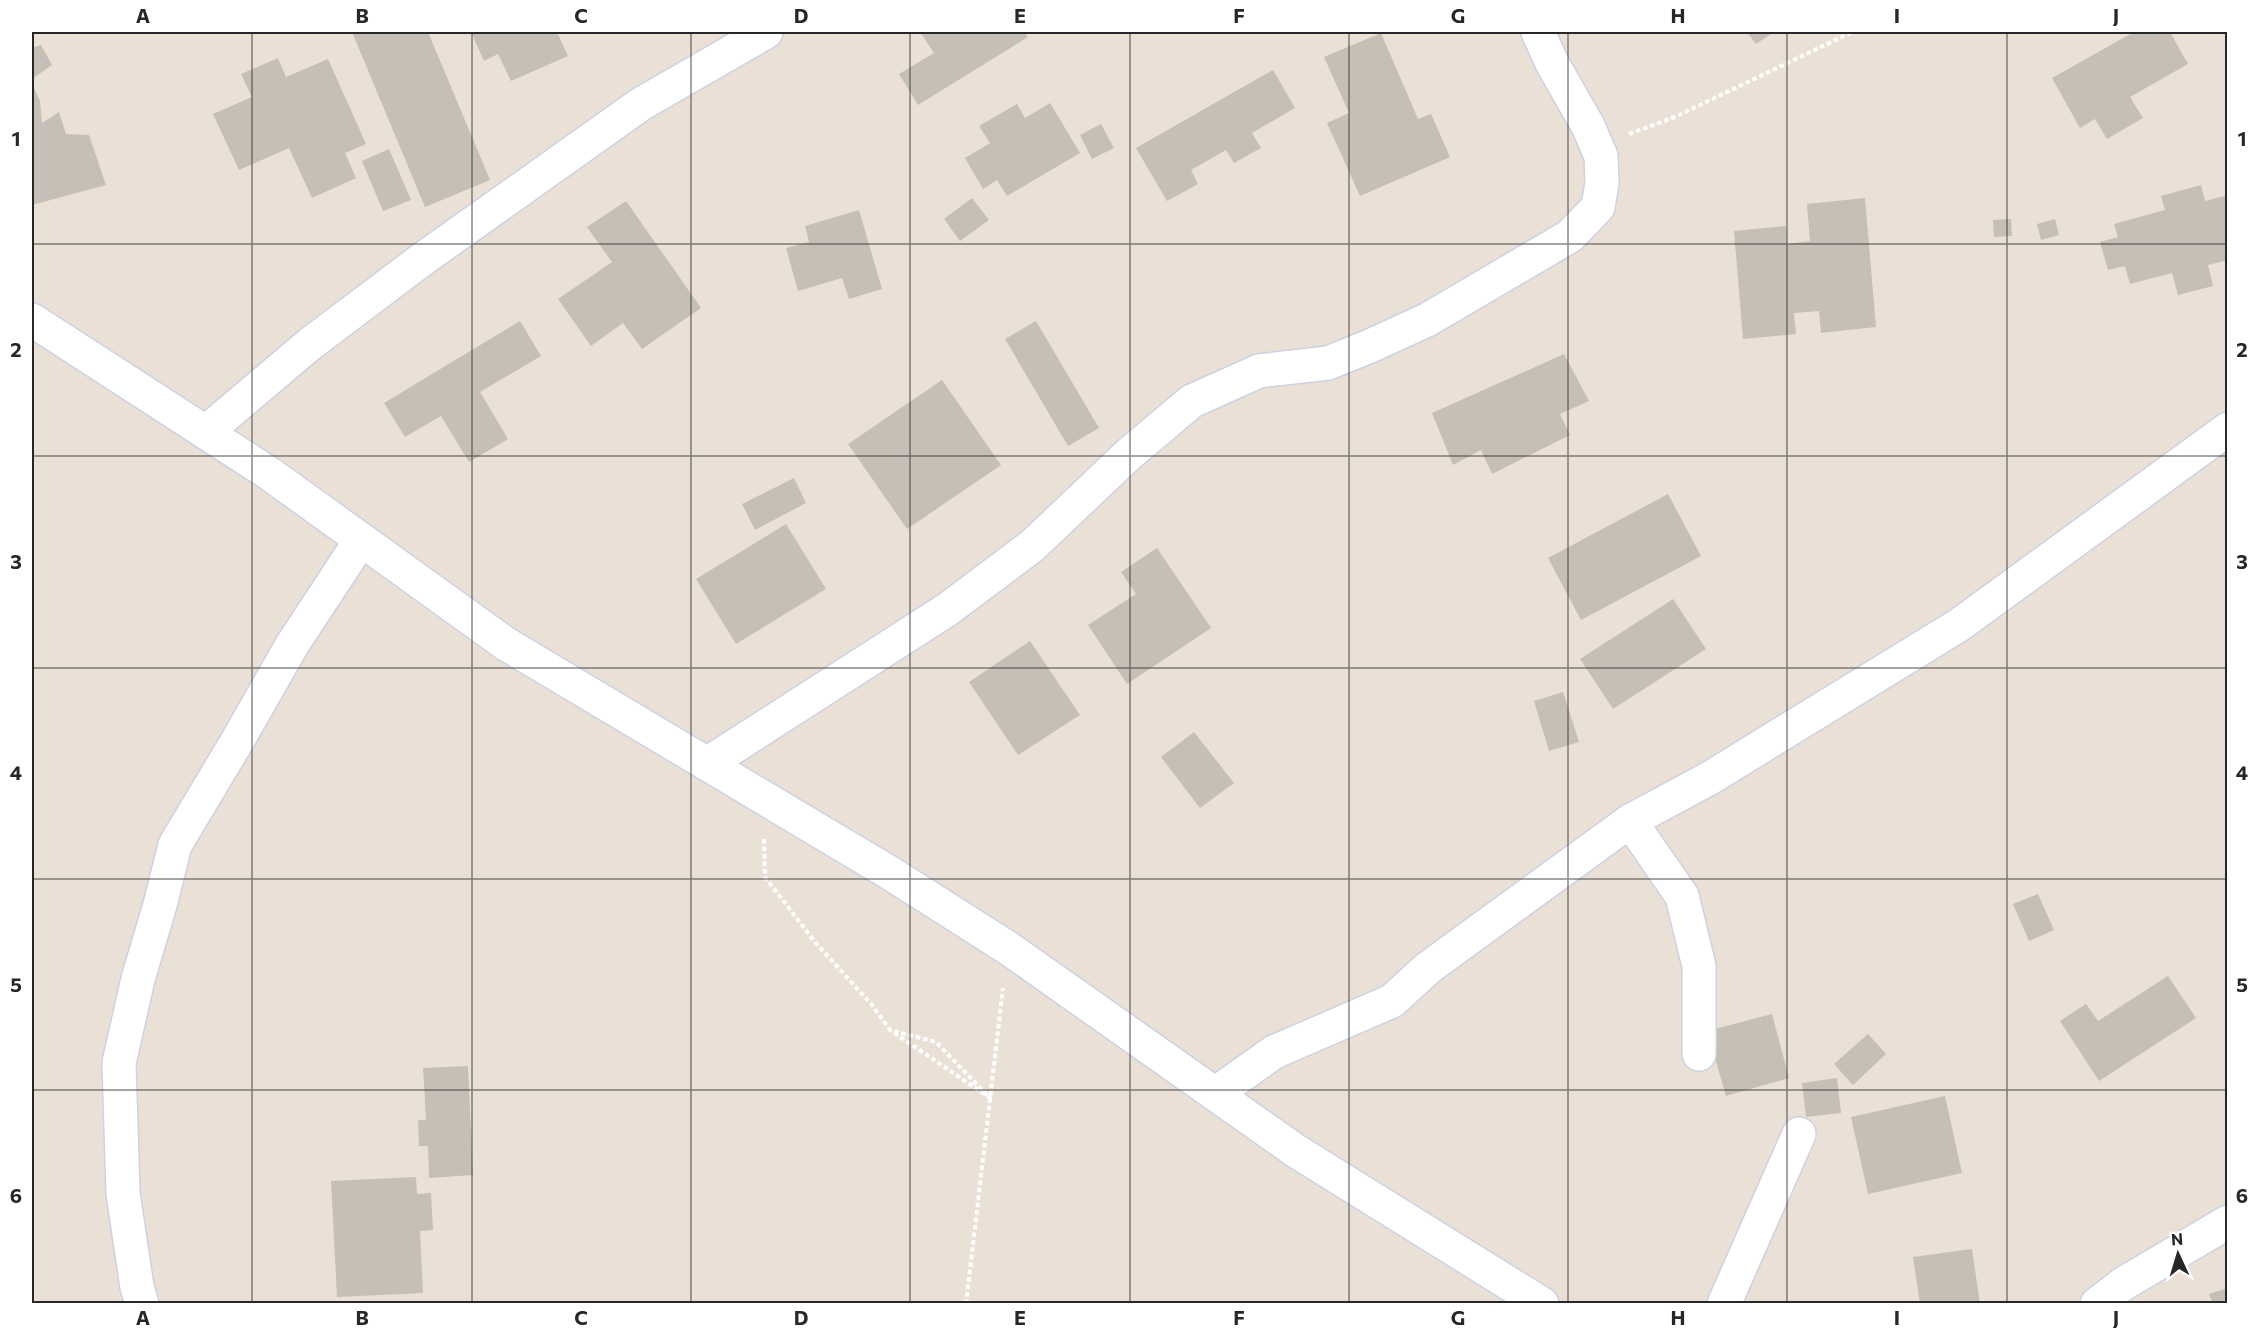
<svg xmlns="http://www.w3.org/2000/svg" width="2259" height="1335" viewBox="0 0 2259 1335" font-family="Commissioner,sans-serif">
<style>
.building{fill:#c5bfb6}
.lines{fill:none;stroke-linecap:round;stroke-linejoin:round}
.minor-casing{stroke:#ccd2e2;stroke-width:36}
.path{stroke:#fff;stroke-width:4;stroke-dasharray:4.5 3;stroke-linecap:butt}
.minor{stroke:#fff;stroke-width:33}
.grid{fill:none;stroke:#272727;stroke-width:1.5;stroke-opacity:0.55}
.neatline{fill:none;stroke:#272727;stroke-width:2}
.grid-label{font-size:20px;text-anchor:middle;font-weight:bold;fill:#272727}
</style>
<rect width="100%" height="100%" fill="#ebe0d6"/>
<g class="building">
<path d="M352,32H428L490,180L425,207Z"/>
<path d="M471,32H557L568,56L511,81L498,54L484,61Z"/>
<path d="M920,32H1024L1028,37L918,105L899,74L934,53Z"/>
<path d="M1747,32H1774L1756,44Z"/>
<path d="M2134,32H2170L2188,64L2130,97L2143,118L2107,139L2095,119L2080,128L2052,78Z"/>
<path d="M1381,33L1418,119L1431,114L1450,157L1360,196L1327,123L1349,113L1324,57Z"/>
<path d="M41,45L52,65L32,79V48Z"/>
<path d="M278,58L286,77L328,59L366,144L345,153L356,178L312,198L289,148L239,170L213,114L252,97L241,74Z"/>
<path d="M1273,70L1295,108L1252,133L1261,148L1234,163L1226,150L1191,170L1198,184L1167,201L1136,148Z"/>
<path d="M32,84L40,101L42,123L59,112L66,134L89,135L106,185L32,205Z"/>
<path d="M1050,103L1080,153L1007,196L997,180L983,189L965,158L990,143L979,126L1017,104L1025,118Z"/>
<path d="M1101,124L1114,148L1092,159L1080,135Z"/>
<path d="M389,149L411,200L383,211L362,161Z"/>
<path d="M2201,185L2205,201L2228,195V260L2208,265L2213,286L2178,295L2172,273L2130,284L2125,266L2108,270L2100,242L2118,237L2114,224L2165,210L2161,196Z"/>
<path d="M972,198L989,220L960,241L944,219Z"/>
<path d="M1865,198L1876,327L1821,333L1819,311L1794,313L1796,334L1743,339L1734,231L1786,226L1787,244L1810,241L1807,204Z"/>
<path d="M626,201L701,308L642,349L623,323L591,346L558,299L612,262L587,227Z"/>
<path d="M859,210L882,289L849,299L842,278L798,291L786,248L809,242L805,226Z"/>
<path d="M2011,219L2012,236L1994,237L1993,220Z"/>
<path d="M2055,219L2059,235L2041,240L2037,224Z"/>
<path d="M520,321L541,356L480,392L508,439L469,462L441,416L405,437L384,403Z"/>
<path d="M1036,321L1099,428L1068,446L1005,339Z"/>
<path d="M1564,354L1589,401L1560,414L1570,435L1492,474L1481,450L1453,465L1432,413Z"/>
<path d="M942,380L1001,465L907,529L848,444Z"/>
<path d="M794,478L806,503L755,530L742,504Z"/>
<path d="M1668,494L1701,556L1581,620L1548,558Z"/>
<path d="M786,524L826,589L736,644L696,579Z"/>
<path d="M1157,548L1211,628L1127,684L1088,625L1136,594L1121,572Z"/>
<path d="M1673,599L1706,649L1613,709L1580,659Z"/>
<path d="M1030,641L1080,715L1018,755L969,682Z"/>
<path d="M1563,692L1579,742L1549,751L1534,701Z"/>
<path d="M1194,732L1234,783L1200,808L1161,757Z"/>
<path d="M2038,894L2054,930L2029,941L2013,904Z"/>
<path d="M2168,976L2196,1018L2099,1081L2060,1021L2086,1004L2098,1021Z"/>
<path d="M1772,1014L1789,1078L1726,1096L1707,1031Z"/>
<path d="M1868,1034L1886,1054L1853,1085L1834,1064Z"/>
<path d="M468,1066L473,1175L429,1178L428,1146H419L418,1120H426L423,1068Z"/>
<path d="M1837,1078L1841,1113L1806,1117L1802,1083Z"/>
<path d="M1945,1096L1962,1173L1868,1194L1851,1117Z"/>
<path d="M416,1177L417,1194L431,1193L433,1230L420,1231L423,1293L337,1297L331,1181Z"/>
<path d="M1972,1249L1980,1304H1920L1913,1257Z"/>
<path d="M2228,1288V1304H2213L2209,1294Z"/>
</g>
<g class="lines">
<defs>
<g id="minor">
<path d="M32,320L270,474L506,644L890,873L1008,948L1296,1151L1542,1304"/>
<path d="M206,432L310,344L420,261L641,104L766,32"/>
<path d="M707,764L948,609L1032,546L1129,454L1192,401L1259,371L1328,363L1370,346L1427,320L1570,236L1598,207L1602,183L1601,156L1588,126L1552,63L1538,32"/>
<path d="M1630,821L1682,896L1699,966V1054"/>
<path d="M1215,1094L1274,1052L1392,1001L1428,968L1630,821L1710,778L1959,625L2228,429"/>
<path d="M142,1304L137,1287L123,1193L119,1063L138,979L160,905L175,845L239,738L292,645L361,540"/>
<path d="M1724,1304L1799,1134"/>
<path d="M2097,1304L2123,1284L2228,1222"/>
</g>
</defs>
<use href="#minor" class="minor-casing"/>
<g class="path">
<path d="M1629,134L1675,117L1852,32"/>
<path d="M764,839L765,877L815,942L872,1005L890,1030L936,1042L990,1098L890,1030"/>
<path d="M966,1304L1003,988"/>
</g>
<use href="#minor" class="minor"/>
</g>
<path class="grid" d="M252,32V1304M472,32V1304M691,32V1304M910,32V1304M1130,32V1304M1349,32V1304M1568,32V1304M1787,32V1304M2007,32V1304M32,244H2228M32,456H2228M32,668H2228M32,879H2228M32,1090H2228"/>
<rect width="2259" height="1335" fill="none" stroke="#ffffff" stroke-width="66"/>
<g transform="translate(2178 1254) rotate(356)" stroke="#ffffff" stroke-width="4.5" paint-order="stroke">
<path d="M0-4.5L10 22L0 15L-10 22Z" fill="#272727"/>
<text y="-9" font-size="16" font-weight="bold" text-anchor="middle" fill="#272727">N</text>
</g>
<rect x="33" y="33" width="2193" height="1269" class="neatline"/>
<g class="grid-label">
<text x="143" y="23">A</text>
<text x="362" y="23">B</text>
<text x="581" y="23">C</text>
<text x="801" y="23">D</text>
<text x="1020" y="23">E</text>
<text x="1239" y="23">F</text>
<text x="1458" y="23">G</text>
<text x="1678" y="23">H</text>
<text x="1897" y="23">I</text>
<text x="2116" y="23">J</text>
<text x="16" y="146">1</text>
<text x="2242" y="146">1</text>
<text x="16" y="357">2</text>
<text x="2242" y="357">2</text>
<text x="16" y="569">3</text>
<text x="2242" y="569">3</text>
<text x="16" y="780">4</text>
<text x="2242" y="780">4</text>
<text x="16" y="992">5</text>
<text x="2242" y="992">5</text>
<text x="16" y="1203">6</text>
<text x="2242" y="1203">6</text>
<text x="143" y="1325">A</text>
<text x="362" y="1325">B</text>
<text x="581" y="1325">C</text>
<text x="801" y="1325">D</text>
<text x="1020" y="1325">E</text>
<text x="1239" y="1325">F</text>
<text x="1458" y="1325">G</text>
<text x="1678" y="1325">H</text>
<text x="1897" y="1325">I</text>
<text x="2116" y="1325">J</text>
</g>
</svg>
